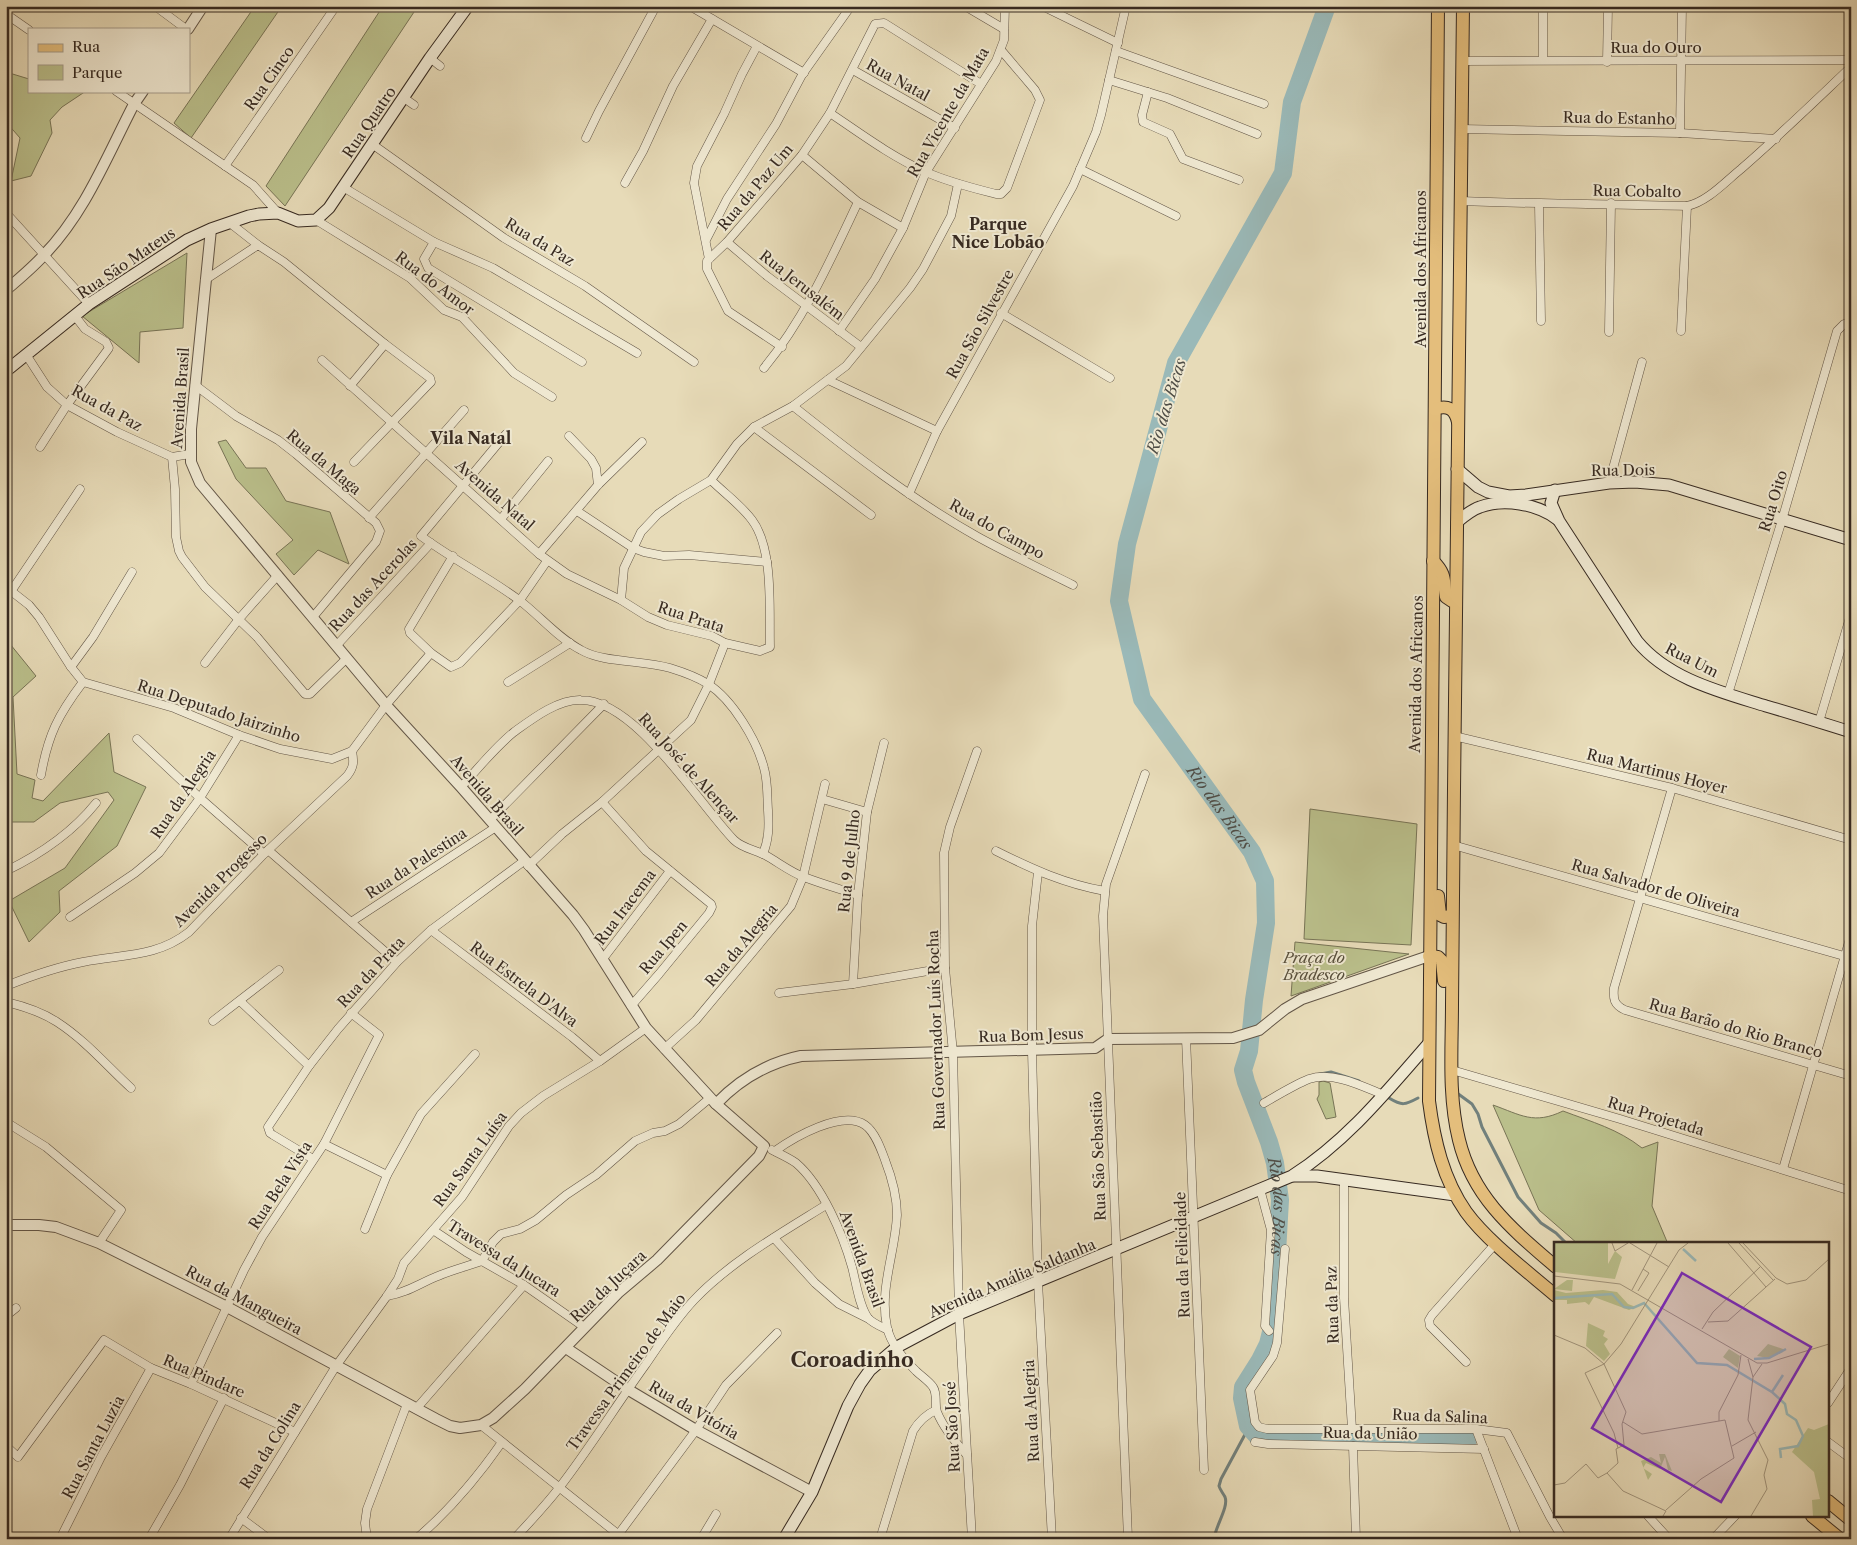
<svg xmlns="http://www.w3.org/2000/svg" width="1857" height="1545" viewBox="0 0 1857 1545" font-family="'Libre Caslon Text',serif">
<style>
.green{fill:#babf8b;stroke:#787456}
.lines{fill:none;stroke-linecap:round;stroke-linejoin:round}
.stream{stroke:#72807c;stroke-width:3}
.river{stroke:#9ab9b8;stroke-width:18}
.minor-casing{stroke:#635647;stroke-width:9}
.tertiary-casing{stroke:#635647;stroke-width:12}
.secondary-casing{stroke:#372a21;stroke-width:13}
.primary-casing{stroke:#372a21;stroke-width:14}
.minor{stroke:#efe8d1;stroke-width:8}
.tertiary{stroke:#efe8d1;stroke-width:10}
.secondary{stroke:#efe8d1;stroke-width:11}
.primary{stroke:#e4be7c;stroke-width:12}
.labels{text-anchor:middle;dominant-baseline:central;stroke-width:4;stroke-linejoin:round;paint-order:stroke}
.street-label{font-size:15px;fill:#372a21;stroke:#efe8d1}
.park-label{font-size:15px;font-style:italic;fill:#584f3c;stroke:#efe8d1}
.neighbourhood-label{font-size:16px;font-weight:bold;fill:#372a21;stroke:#efe8d1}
.water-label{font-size:16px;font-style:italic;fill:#504e47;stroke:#efe8d1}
.district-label{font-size:20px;font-weight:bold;fill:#372a21;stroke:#efe8d1}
.inset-river{fill:none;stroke:#9ab9b8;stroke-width:2.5}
.inset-road{fill:none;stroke:#a1947c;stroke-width:1}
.view{fill:#7b2cbf;fill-opacity:0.15;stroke:#7b2cbf;stroke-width:2.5}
.inset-edge{fill:none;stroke:#372a21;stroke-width:2.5}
</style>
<rect width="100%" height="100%" fill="#e7dbb8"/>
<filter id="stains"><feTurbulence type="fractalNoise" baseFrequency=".004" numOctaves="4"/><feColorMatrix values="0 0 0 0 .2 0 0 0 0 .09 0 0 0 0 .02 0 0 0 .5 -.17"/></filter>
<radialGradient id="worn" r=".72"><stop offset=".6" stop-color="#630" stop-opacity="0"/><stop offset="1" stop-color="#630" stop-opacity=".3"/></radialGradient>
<g class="green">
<path d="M255,6H282L191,138L174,123Z"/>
<path d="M383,6H418L285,206L266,186Z"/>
<path d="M6,72L29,79V91H86L62,107L50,120L52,133L31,176L11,181L20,138L6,122Z"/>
<path d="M187,253L183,328L140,332L139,363L82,316Z"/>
<path d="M226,440L246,468H266L286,501L330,512L349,564L318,550L294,575L276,554L293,540L236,479L218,442Z"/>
<path d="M6,639L36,676L13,697L17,774L35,780L32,798L43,801L109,733L114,772L146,787L117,846L59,891L60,912L29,942L9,901L65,868L114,800L108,792L60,803L34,822H6Z"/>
<path d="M1310,809L1417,824L1411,945L1304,939Z"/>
<path d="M1295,942L1409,954L1291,996Z"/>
<path d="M1323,1081L1330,1083L1336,1117L1326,1119L1317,1099L1319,1095V1082Z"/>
<path d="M1493,1105C1521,1115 1534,1125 1563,1111C1592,1122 1618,1129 1642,1148L1658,1142L1652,1206L1668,1244H1578L1539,1210Z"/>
</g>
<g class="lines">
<g class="stream">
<path d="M1315,1075L1331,1072L1359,1081"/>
<path d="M1457,1093L1472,1104L1478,1114L1482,1127L1518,1197L1541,1223L1556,1233L1567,1244"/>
<path d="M1389,1098C1402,1106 1405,1105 1418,1098"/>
<path d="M1254,1106L1262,1102"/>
<path d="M1214,1539C1215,1527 1229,1507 1225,1497C1223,1493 1220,1490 1219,1486L1221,1479L1249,1427"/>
</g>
<path class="river" id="s1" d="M1327,6L1292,102L1283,173L1176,363L1127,544L1119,601L1142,699L1252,852L1265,881L1266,923L1254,1000L1249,1051L1243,1070L1246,1082L1269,1142L1275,1163L1280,1200L1273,1324L1268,1344L1260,1360L1243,1387L1242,1398L1248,1426L1257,1436L1468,1440"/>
<defs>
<g id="minor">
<path d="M155,6L186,29"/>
<path d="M690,6L804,73"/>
<path d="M965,6L1004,29"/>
<path d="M1042,6L1118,43"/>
<path d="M1543,6V60"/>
<path d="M6,14L29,30"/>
<path d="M1116,51L1264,104"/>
<path d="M430,58L440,66"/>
<path d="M1462,61L1851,60"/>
<path d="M1607,62L1608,6"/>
<path d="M853,70L955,128"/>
<path d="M1109,80L1167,98L1257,134"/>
<path d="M116,91L253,185L278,213"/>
<path d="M1148,92L1142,115L1143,122L1170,134L1183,159L1239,180"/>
<path d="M404,98L414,105"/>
<path d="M830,113C861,134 892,157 926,172C948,182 973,188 996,194H1001L1007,188L1040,100L1035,90L1001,50"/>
<path d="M1461,129L1680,133L1776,139"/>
<path d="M1680,133L1682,6"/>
<path d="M586,138L599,111L656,6"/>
<path d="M372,144L504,238L585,286L694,362"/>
<path d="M802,155L858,202L903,228"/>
<path d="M225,166L336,6"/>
<path d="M1080,169L1176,216"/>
<path d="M625,183L643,151L673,86L712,19"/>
<path d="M343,187L434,242L493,268L637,353"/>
<path d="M1461,201C1536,204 1612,204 1687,206C1707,202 1725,182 1741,169C1779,136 1815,101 1851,67"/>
<path d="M1539,204L1541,321"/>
<path d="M6,213L89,304"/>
<path d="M316,220L410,278L444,310L462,317L514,373L552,397"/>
<path d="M230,223L258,245"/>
<path d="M706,240L727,199L776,124L802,75L851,6"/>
<path d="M434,242L424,259L428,268L582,362"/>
<path d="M727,242L767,276L861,347"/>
<path d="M709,259L694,183L697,166L724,114L742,74L757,46"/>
<path d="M205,280L258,245L284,262L385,344L430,378L431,382L428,385L354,462"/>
<path d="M1001,313L1110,378"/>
<path d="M839,331L875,279L903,228L926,172L996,61L1004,40L1005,6"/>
<path d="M1681,331L1687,206"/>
<path d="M1609,332L1611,203"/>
<path d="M782,347L728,311L707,269V261L727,242L802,155L830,113L875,24L884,23L981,84"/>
<path d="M27,356L47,387L67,405L117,432L172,457L190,454"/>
<path d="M322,360L539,554L567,574L621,600L648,617L667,625L712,636L725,643L760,651L770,647C769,610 774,549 752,520C741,505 724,493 711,480"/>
<path d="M764,368C805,318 831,259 858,202"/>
<path d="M828,380L937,431"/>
<path d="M195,385L236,416L278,440L296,454L376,523L380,531L376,542L313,617"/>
<path d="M350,386L385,344"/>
<path d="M793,406C852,453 912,500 978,537C1009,554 1041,569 1073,585"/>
<path d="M754,427L871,515"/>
<path d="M506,434L421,536C452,559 488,577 519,600C540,616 558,638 581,650C603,663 643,660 670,668C683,672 697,677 708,684C733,700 757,741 764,768C768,782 767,796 768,810C769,826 769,839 763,854"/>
<path d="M569,436L591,459L596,468L598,485"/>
<path d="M40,447L67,405L109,348L106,342L85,329L75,316"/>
<path d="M172,457L175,489L176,537L179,551L182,557L205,587L257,637L305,694H310L347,658"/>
<path d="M1609,483L1642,362"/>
<path d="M909,494L937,431L1073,186L1096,132L1101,115L1126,6"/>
<path d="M577,511L633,548L644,552L664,556L689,555L767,562"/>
<path d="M369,518L464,410"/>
<path d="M501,519L548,461"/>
<path d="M539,554L598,485L642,442"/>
<path d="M453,556L409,629L410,633L431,653L451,667L460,663L520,600L547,561"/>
<path d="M6,587L29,605L39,617L71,667L83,682L174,708L239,735L280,749L332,759L352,751L386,705L431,653"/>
<path d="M12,590L80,489"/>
<path d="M621,600L624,568L641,532L658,514L679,499L711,480L737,444L754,427L793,406L846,366L910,288L923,269L951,216L958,184"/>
<path d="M337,645L431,543"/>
<path d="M205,663L239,619L278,575"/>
<path d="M71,667L93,637L132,572"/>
<path d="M508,682L570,643"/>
<path d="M1728,694L1782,520L1837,331L1844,324L1851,322"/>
<path d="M1819,722L1851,614"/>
<path d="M1454,736L1672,788L1851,840"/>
<path d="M137,739L200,798L264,854"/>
<path d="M41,775C48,735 58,715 83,682"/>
<path d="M461,787C478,769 494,748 514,732C532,719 558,699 581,700C636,700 698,803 734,840C742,848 755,850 765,855C778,862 790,872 804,877C822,884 840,889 858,895"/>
<path d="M1672,788L1614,988C1613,999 1614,1005 1625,1010L1851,1076"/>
<path d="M822,799L867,812"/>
<path d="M602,802L646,851L711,904L712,907L709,913L659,974L631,1006"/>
<path d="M490,820L604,704"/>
<path d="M1453,845L1851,958"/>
<path d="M268,850L397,962"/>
<path d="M996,851C1032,869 1065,884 1105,891"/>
<path d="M528,866L562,834L602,802L691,720L709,684L725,643"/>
<path d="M6,871C41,854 72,833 96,803"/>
<path d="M1038,872L1032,926V1051L1038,1282L1052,1539"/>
<path d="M70,917L135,873L159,853L200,798L239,735"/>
<path d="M351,922L496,827"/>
<path d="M431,930L572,1037L600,1061"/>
<path d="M602,960L670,871"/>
<path d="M853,984L858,895L867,812L884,743"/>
<path d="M6,986C31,976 57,967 83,962C121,954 156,958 189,932L264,854L347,776C354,767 354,762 352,751"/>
<path d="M779,993L853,984L945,968"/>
<path d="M240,1001L309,1066"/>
<path d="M6,1002C23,1006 43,1013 57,1022C85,1040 107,1066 131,1088"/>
<path d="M213,1021L279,970"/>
<path d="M1186,1038L1204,1470"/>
<path d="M664,1049L696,1020L791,906L803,877L825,784"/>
<path d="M1452,1070L1620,1119L1851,1191"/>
<path d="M1264,1103C1278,1095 1294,1085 1309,1079C1333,1071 1362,1086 1384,1095"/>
<path d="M6,1122L46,1147L121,1210L99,1243"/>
<path d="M324,1144L387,1175"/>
<path d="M772,1150C780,1154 789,1158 796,1163C822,1185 843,1235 852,1267C856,1282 859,1306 868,1318C872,1323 882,1327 888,1330"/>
<path d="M775,1151C793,1138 842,1109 865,1125C875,1132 881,1149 885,1160C892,1178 897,1196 897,1215C895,1254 879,1289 887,1327C890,1343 905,1361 916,1371C921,1376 929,1381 933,1387C938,1395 934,1403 937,1412C944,1429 955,1442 967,1455"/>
<path d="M313,1159L273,1135L270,1133L268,1127L309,1066L338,1029L397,962L431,930L524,861"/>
<path d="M1783,1169L1851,935"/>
<path d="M1344,1179V1298L1352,1429"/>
<path d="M1260,1189L1271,1230L1265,1326L1269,1331"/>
<path d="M365,1229L387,1175L421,1114L475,1054"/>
<path d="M433,1230L466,1252L524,1285L584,1327"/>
<path d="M774,1238L815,1283L839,1304L869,1319"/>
<path d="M1285,1249L1277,1343L1273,1356L1250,1390L1255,1422L1259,1427L1267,1429H1476L1507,1433L1550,1517L1563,1539"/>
<path d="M387,1296C407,1293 420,1283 438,1276C452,1270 468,1266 482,1261L493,1242L501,1234L520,1229L536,1220L566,1195L596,1175L635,1141L653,1133L665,1131L679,1124L710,1098"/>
<path d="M6,1316L16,1308"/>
<path d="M1466,1362L1430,1326L1429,1320L1432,1315L1496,1243"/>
<path d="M191,1384L244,1270L262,1237L324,1144L379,1035L351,1013"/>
<path d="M1828,1403L1851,1368"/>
<path d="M416,1409L524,1285"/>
<path d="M481,1425L624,1539"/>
<path d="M1476,1429L1518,1539"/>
<path d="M1255,1442L1268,1444L1484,1449"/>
<path d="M1828,1442L1851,1459"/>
<path d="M6,1446L18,1457L104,1340L151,1368L191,1384L295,1432"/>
<path d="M1353,1446L1356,1539"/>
<path d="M1648,1516L1669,1539"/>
<path d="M241,1518L269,1539"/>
<path d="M60,1539L101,1457L151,1368"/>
<path d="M149,1539L180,1485L224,1398"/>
<path d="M229,1539L336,1366L387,1296L398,1279L404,1263L462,1197L509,1126L521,1113L543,1096L600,1061L646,1028"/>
<path d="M367,1539L365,1523L367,1509L407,1404"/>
<path d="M416,1539C450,1510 477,1478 502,1442"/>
<path d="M514,1539C530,1522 545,1506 559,1488C590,1448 617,1404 646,1364C661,1342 676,1319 694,1300C730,1262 781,1233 826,1205"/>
<path d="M615,1539L696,1430L726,1385L777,1333"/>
<path d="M701,1539L716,1514"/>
<path d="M880,1539L913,1431C919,1421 925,1415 936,1410"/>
<path d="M972,1539L959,1314L953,1053L945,968L944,853L950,827L977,751"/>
<path d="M1128,1539L1103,916L1106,884L1145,774"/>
<path d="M1713,1539L1735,1516"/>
</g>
<g id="tertiary">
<path d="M188,29L203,6"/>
<path d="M6,290C19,279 32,268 43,256C85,213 107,156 134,104L143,91"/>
<path d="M716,1104C739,1080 767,1063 801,1056L1095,1048L1108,1039L1233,1038L1259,1030L1285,1009L1302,999L1429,956"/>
<path d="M6,1225H39L56,1227L99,1243L227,1307L436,1419L450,1426L460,1428L481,1425L493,1418L525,1389L618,1293L657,1260L759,1156L764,1146L716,1104L646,1028L584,930L573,915L461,787L386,705L200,483L191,462V429L211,229"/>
<path d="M566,1348L627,1389L696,1430L812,1492"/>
</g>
<g id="secondary">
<path d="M6,371L89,304L187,240L211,229L249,216L259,214L278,213L298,221L316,220L329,208L430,58L468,6"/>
<path d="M1457,469L1478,487L1488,492L1509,496L1526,495L1609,483L1635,482L1669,485L1851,540"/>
<path d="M1555,490L1551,503L1559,521L1637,641C1668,679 1721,692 1766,706C1794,714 1822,723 1851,732"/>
<path d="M1457,522C1464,516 1471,510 1480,507C1504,498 1537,504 1557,519"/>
<path d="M1294,1176H1317L1455,1195"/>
<path d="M784,1539L812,1492L848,1406L860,1384L870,1370L897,1347L959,1314L1292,1176C1347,1141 1387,1091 1429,1043"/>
</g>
<g id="primary">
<path d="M1438,6L1429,1101C1434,1140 1443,1179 1466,1212C1487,1241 1528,1272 1556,1296"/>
<path d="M1463,6C1460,267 1457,528 1454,789C1453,861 1453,932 1452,1004C1452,1049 1448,1096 1459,1140C1473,1198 1513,1230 1556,1267"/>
<path d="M1435,409C1447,405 1455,408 1458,422"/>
<path d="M1433,561C1447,575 1443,581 1446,597L1452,601L1456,600"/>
<path d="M1438,896L1440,915L1444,917L1452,916"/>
<path d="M1429,956L1438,957L1442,961L1444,981"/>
<path d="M1828,1501L1851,1520"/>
<path d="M1812,1516L1840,1539"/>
</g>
</defs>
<use href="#minor" class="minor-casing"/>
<use href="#tertiary" class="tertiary-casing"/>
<use href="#secondary" class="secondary-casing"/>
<use href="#primary" class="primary-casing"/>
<use href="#minor" class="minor"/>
<use href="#tertiary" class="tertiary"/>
<use href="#secondary" class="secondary"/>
<use href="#primary" class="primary"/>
</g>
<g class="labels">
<g class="street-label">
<text x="1656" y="47">Rua do Ouro</text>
<text transform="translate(269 78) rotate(-55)">Rua Cinco</text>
<text transform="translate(898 80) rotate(29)">Rua Natal</text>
<text transform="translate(948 112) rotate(-60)">Rua Vicente da Mata</text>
<text transform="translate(1619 118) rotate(1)">Rua do Estanho</text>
<text transform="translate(369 122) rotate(-56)">Rua Quatro</text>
<text transform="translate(755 187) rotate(-50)">Rua da Paz Um</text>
<text transform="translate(1637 191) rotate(1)">Rua Cobalto</text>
<text transform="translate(540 242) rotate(31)">Rua da Paz</text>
<text transform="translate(126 263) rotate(-34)">Rua São Mateus</text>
<text transform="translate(1420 269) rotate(-90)">Avenida dos Africanos</text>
<text transform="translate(435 283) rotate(37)">Rua do Amor</text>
<text transform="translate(802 285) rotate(38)">Rua Jerusalém</text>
<text transform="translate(980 324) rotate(-61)">Rua São Silvestre</text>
<text transform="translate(180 398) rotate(-86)">Avenida Brasil</text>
<text transform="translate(107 408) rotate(29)">Rua da Paz</text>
<text transform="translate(324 462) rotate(40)">Rua da Maga</text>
<text transform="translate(1623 470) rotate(-1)">Rua Dois</text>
<text transform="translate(495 495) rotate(41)">Avenida Natal</text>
<text transform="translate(1773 501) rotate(-73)">Rua Oito</text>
<text transform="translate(997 529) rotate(29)">Rua do Campo</text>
<text transform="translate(373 585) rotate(-47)">Rua das Acerolas</text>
<text transform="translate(691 617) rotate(18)">Rua Prata</text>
<text transform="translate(1692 660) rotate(27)">Rua Um</text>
<text transform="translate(1416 674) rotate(-89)">Avenida dos Africanos</text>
<text transform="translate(219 711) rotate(18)">Rua Deputado Jairzinho</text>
<text transform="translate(689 768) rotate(48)">Rua José de Alençar</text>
<text transform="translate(1657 771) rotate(14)">Rua Martinus Hoyer</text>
<text transform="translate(183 794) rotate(-56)">Rua da Alegria</text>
<text transform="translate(487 795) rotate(49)">Avenida Brasil</text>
<text transform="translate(849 861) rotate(-84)">Rua 9 de Julho</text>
<text transform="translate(416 863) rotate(-33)">Rua da Palestina</text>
<text transform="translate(220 880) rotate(-45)">Avenida Progesso</text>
<text transform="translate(1656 888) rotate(16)">Rua Salvador de Oliveira</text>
<text transform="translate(625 907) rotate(-53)">Rua Iracema</text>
<text transform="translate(741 945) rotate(-50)">Rua da Alegria</text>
<text transform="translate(663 947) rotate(-50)">Rua Ipen</text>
<text transform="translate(371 972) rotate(-47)">Rua da Prata</text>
<text transform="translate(524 984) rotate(37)">Rua Estrela D'Alva</text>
<text transform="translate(1736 1028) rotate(16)">Rua Barão do Rio Branco</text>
<text transform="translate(936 1030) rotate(-92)">Rua Governador Luís Rocha</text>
<text transform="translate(1031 1035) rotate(-2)">Rua Bom Jesus</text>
<text transform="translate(1656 1116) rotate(17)">Rua Projetada</text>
<text transform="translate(1098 1156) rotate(-92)">Rua São Sebastião</text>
<text transform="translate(470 1159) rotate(-54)">Rua Santa Luísa</text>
<text transform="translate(280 1185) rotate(-57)">Rua Bela Vista</text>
<text transform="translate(1182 1255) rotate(-92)">Rua da Felicidade</text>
<text transform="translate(504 1258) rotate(32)">Travessa da Jucara</text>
<text transform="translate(862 1259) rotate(70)">Avenida Brasil</text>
<text transform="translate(1012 1278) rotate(-23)">Avenida Amália Saldanha</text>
<text transform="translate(608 1286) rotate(-43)">Rua da Juçara</text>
<text transform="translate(244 1300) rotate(28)">Rua da Mangueira</text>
<text transform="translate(1332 1305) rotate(-92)">Rua da Paz</text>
<text transform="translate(626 1372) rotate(-54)">Travessa Primeiro de Maio</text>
<text transform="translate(204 1376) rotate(23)">Rua Pindare</text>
<text transform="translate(694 1410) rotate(30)">Rua da Vitória</text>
<text transform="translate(1031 1411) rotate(-93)">Rua da Alegria</text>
<text transform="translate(1440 1416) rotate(2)">Rua da Salina</text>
<text transform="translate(952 1427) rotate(-93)">Rua São José</text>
<text transform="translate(1370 1433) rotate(1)">Rua da União</text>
<text transform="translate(270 1445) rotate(-58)">Rua da Colina</text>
<text transform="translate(93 1447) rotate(-62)">Rua Santa Luzia</text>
</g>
<g class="park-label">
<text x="1314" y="957">Praça do<tspan x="1314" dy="17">Bradesco</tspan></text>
</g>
<g class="neighbourhood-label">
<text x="998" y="224">Parque<tspan x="998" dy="18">Nice Lobão</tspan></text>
<text x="471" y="438">Vila Natal</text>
</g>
<g class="water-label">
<text transform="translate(1166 406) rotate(-73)">Rio das Bicas</text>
<text stroke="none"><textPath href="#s1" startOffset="871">Rio das Bicas</textPath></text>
<text stroke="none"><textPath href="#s1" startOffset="1291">Rio das Bicas</textPath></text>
</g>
<g class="district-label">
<text x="852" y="1360">Coroadinho</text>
</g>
</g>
<g transform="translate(1554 1242)">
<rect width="275" height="275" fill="#e7dbb8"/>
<path d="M0,1H54V22L61,9L68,15L61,37L1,30ZM13,38H19L18,49L0,47ZM0,48L12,51L49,48L63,50L74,62L82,65L75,68L40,55L35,63L31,60L13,62V58H0ZM34,81L51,89L49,94L54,97L50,102L56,112L50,119L32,104ZM214,102L229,107V110L214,116L203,114ZM175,107L186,114L184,126L169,115ZM275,182V274H259L258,258L266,257L260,230L238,210L254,186L260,188ZM105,212H111L118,229L114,228L111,215L106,227L92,221L89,226L98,232L94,238L87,219L97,215L107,221Z" fill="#babf8b"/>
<path class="inset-river" d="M129,7L142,19M0,56L58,52L70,65L79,66L90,61L143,121L173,123L218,150L229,133M200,117L215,116L232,107M218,150L231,162L233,172L242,178L249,194L244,204L226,207L227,216"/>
<path class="inset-road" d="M58,1L61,9L74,1M76,1L115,25M174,1L212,45M185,1L219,38M189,1L222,36L233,42L252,38L275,17M0,34L66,42L203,121H213L275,102M78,48L103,1M84,49L95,31L89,27M154,80L174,79L221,37M148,87L159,70L206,25M0,93L31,106L50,122L72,170L68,182L70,203L62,207L64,221L53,231L69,249L112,269L109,274M194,117L199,135L194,178L214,218L210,233L213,247L197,274M199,135L208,122M165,179V170L184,133L187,113M69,180L88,192L171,178L180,216L147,237L112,268M178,204L202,190M64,206L60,191L31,131L50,122L67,102L125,8L134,1M0,243L11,241L32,222L44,236L53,231"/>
<path class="view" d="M128,31L257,105L167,260L38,186Z"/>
<rect width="275" height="275" class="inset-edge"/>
</g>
<rect width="1857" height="1545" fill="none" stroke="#e7dbb8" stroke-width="25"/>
<rect x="8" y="8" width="1842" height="1530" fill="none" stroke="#372a21" stroke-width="2.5"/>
<rect x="12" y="12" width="1832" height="1520" fill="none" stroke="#372a21"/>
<rect x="28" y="28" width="162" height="65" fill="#efe8d1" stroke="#a59c8b"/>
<rect x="38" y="44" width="25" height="8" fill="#e4be7c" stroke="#a59c8b"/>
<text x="72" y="52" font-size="15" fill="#372a21">Rua</text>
<rect x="38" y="65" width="25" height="15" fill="#babf8b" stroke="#a59c8b"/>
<text x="72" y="78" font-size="15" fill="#372a21">Parque</text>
<rect width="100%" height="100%" filter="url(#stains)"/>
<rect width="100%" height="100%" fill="url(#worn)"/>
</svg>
